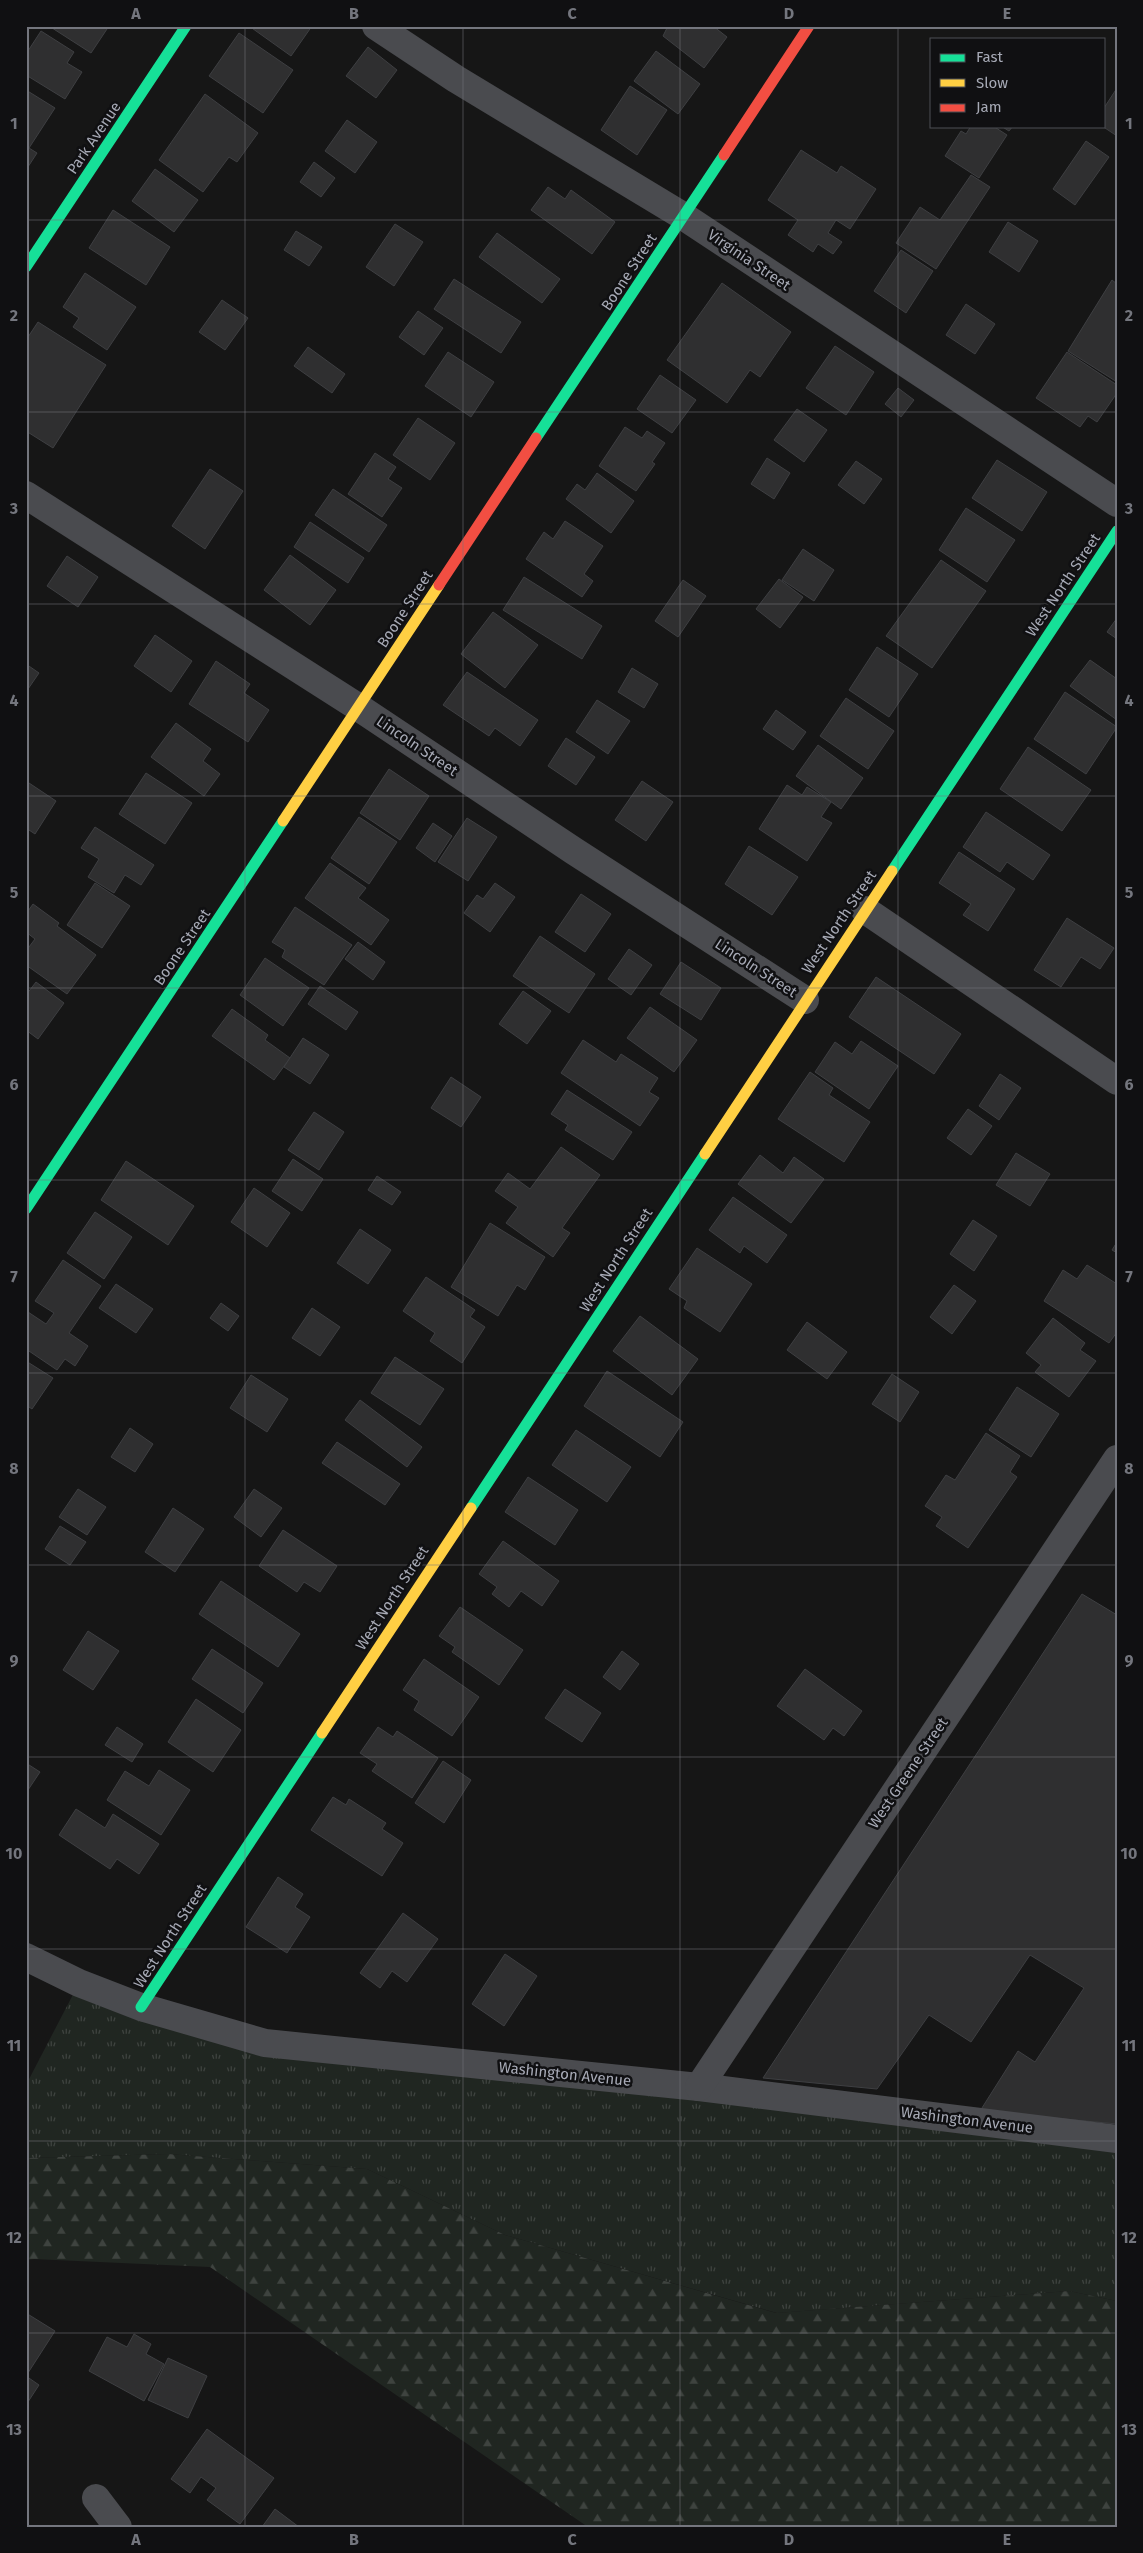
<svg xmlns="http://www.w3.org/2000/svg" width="1143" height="2553" viewBox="0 0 1143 2553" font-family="'Fira Sans',sans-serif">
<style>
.grass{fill:url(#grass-tufts)}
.forest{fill:url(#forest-firs)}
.building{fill:#2f2f30;stroke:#3e3f42}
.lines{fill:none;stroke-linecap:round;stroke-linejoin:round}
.street{stroke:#4a4b4f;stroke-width:28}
.fast{stroke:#16e098;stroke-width:11}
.slow{stroke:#ffcf43;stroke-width:11}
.jam{stroke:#f24e42;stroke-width:11}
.grid{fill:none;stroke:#74767e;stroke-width:1;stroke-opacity:0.55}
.labels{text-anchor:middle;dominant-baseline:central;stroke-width:5;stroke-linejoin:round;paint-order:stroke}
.street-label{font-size:15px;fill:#a7aab6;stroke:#101012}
.neatline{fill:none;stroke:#74767e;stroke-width:2}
.grid-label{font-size:16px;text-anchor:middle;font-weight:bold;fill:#74767e}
</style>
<defs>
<pattern id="grass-tufts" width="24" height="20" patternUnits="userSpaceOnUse" patternTransform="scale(1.25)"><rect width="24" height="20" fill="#202621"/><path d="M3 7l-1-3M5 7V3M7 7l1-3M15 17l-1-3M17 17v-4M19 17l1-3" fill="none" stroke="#3e433f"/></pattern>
<pattern id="forest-firs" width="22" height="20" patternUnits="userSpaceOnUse" patternTransform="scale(1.25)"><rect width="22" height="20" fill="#202621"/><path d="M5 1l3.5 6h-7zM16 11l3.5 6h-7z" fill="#3e433f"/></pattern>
</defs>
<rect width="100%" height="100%" fill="#161616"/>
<path class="grass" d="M79,1983L265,2043L1117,2139V2301L1069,2291L777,2313L505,2235L367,2169L168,2154L26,2158V2085Z"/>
<path class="forest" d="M168,2154L367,2169L505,2235L776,2313L1069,2291L1117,2301V2527H588L210,2267L34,2259L26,2260V2158Z"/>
<g class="building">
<path d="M49,26H109L91,53Z"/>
<path d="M249,26H312L291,56Z"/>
<path d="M668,26H713L727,37L704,68L663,36Z"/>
<path d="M41,31L74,52L67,63L82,72L65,99L26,75V54Z"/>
<path d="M239,33L293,70L263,113L209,76Z"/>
<path d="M368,47L397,70L376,98L346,76Z"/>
<path d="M656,51L700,84L678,114L634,81Z"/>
<path d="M630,86L667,110L637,155L601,130Z"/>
<path d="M1117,88V136L1102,126H1104V108Z"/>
<path d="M26,90L55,108L29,148L37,153L26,170Z"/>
<path d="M205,94L258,133L237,162L229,157L203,192L159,160Z"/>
<path d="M347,120L377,142L355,173L325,151Z"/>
<path d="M971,126H993L1007,135L979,178L945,156L961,131L966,134Z"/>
<path d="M1001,126H1013L1009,131Z"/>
<path d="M1086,141L1109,157L1075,205L1053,189Z"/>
<path d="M801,150L837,173L841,166L876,189L850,229L836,220L828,233L842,242L833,254L818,244L813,252L788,235L798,220L768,200Z"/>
<path d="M314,162L335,178L321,197L300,182Z"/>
<path d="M155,169L198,200L174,232L132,201Z"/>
<path d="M971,175L990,187L936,269L896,243L920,207L940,220Z"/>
<path d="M548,187L565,199L571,190L615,222L592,254L531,210Z"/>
<path d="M113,210L170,247L146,285L89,248Z"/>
<path d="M1008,222L1038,241L1019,272L989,252Z"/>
<path d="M395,224L423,242L394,286L366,267Z"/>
<path d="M296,231L322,247L309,266L284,250Z"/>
<path d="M497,233L560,279L542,303L479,257Z"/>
<path d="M901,250L933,271L906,313L874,291Z"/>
<path d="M85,273L136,307L107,350L73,327L79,318L63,307Z"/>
<path d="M454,279L521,322L501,353L434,309Z"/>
<path d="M1112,280L1117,284V382L1068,351Z"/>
<path d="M722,283L791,332L760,377L750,370L727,403L667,360Z"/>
<path d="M222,300L248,318L225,350L199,332Z"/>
<path d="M966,304L995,324L975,354L946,335Z"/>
<path d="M418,311L443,328L424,355L399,337Z"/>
<path d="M38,322L106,365L53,448L26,431V340Z"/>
<path d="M835,346L874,372L846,415L806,388Z"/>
<path d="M308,347L345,374L332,393L294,366Z"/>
<path d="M448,352L494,382L471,417L425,386Z"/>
<path d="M1067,352L1117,385V393L1097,422L1088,416L1080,427L1036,398Z"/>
<path d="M660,375L696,400L672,433L637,409Z"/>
<path d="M898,388L914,400L901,417L885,404Z"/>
<path d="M797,409L827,430L804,462L774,440Z"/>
<path d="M418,418L455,443L430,480L393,455Z"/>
<path d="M625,427L642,438L647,431L665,443L652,462L655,464L636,491L599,466Z"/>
<path d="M375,453L396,467L388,479L402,488L382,517L348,494Z"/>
<path d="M767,458L790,473L774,499L751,484Z"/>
<path d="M997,460L1047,492L1022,531L972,498Z"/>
<path d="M856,461L882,479L864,504L838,485Z"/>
<path d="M210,469L243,491L205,549L172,526Z"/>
<path d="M597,473L634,501L611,533L566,499L577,484L585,490Z"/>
<path d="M333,489L387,525L369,552L315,515Z"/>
<path d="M966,508L1015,540L987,582L939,550Z"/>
<path d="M565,521L603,546L584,574L593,581L582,597L526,559L544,532L553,539Z"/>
<path d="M310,522L364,558L348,583L294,547Z"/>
<path d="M803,549L834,570L814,601L782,580Z"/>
<path d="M290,555L336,590L310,625L264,590Z"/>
<path d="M67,556L98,577L78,607L47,586Z"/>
<path d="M941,560L986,591L932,668L886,636Z"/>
<path d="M524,577L602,626L582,659L503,610Z"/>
<path d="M779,579L803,597L780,628L756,609Z"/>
<path d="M683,580L706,596L678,637L655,621Z"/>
<path d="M493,612L538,645L505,688L461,654Z"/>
<path d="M1117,618V639L1107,632Z"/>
<path d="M155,635L192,661L171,692L134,666Z"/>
<path d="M877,647L918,674L889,717L849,690Z"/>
<path d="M1090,660L1117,679V720L1070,686Z"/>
<path d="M216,661L250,684L244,693L269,710L248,742L189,704Z"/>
<path d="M26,664L39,673L26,692Z"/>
<path d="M632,668L658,684L644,708L618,692Z"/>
<path d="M467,672L538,720L520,746L495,728L489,736L443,705Z"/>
<path d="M1065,692L1117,727L1086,774L1034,739Z"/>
<path d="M846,698L894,731L868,769L820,736Z"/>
<path d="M597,700L630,721L608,754L576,732Z"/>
<path d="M776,710L806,732L793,750L763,729Z"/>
<path d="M176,723L211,749L203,761L220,774L204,796L151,757Z"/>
<path d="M566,738L595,757L576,785L548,766Z"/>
<path d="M818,745L863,778L841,809L796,776Z"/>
<path d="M1028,747L1091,790L1062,831L1000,789Z"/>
<path d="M389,769L429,796L400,840L360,813Z"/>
<path d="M146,773L192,803L165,844L119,814Z"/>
<path d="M26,781L56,801L35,834L26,828Z"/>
<path d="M642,781L673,802L646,841L615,820Z"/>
<path d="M787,785L802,795L807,787L831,802L821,817L832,823L807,861L759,829Z"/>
<path d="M986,812L1050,855L1033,880L1007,862L1000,872L963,847Z"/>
<path d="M359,817L397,842L369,884L331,858Z"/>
<path d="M467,818L497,837L468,881L438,862Z"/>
<path d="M433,823L452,836L435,862L416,848Z"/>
<path d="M95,827L154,865L141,885L125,875L114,893L88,877L99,859L81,848Z"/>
<path d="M749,846L798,877L772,915L725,884Z"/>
<path d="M959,852L1015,889L988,931L963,915L971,904L939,883Z"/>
<path d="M330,863L366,888L358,898L389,920L371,945L305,898Z"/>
<path d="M95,883L130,906L102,948L67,925Z"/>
<path d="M495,883L515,897L490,932L464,913L477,895L483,899Z"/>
<path d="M581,894L611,914L585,952L555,932Z"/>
<path d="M33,904L59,923L57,926L96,955L67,994L26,965V951L35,939L26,932V914Z"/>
<path d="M295,907L352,945L324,985L282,957L285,950L272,942Z"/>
<path d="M1067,918L1114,948L1100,969L1081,957L1061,987L1034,970Z"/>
<path d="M540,936L595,974L569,1013L513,976Z"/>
<path d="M358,942L385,962L373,980L345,959Z"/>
<path d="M629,949L652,965L631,995L608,979Z"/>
<path d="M265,958L309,988L283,1026L240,995Z"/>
<path d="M681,962L721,988L701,1020L660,994Z"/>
<path d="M876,977L961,1034L934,1074L849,1017Z"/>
<path d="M36,982L64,1003L38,1039L26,1030V995Z"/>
<path d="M320,986L358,1012L346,1030L308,1004Z"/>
<path d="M523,991L551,1011L527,1044L499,1024Z"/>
<path d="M650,1007L697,1040L674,1072L627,1038Z"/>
<path d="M232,1009L268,1035L265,1040L290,1058L274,1080L212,1036Z"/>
<path d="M303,1038L329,1055L310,1084L284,1067Z"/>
<path d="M583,1040L616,1062L621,1054L658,1078L649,1092L659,1098L640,1126L561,1073Z"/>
<path d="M861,1041L898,1066L869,1109L815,1072L835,1042L852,1054Z"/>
<path d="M810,1072L833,1088L829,1095L870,1122L844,1162L778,1119Z"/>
<path d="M1000,1074L1021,1088L999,1120L979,1106Z"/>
<path d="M451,1077L481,1097L461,1127L431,1108Z"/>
<path d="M567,1090L632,1132L613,1160L565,1130L568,1125L551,1114Z"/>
<path d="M968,1109L992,1126L971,1155L947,1138Z"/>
<path d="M314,1112L344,1132L319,1170L288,1150Z"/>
<path d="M561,1147L600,1175L562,1228L570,1233L553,1257L506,1223L518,1207L495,1191L508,1173L530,1189Z"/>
<path d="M1016,1153L1050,1174L1030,1206L996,1185Z"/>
<path d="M760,1155L783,1173L794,1157L824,1179L791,1223L738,1184Z"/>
<path d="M293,1159L323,1179L302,1211L272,1191Z"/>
<path d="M126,1161L194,1206L168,1245L101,1200Z"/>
<path d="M377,1176L401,1192L392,1205L368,1190Z"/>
<path d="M254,1188L290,1213L267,1247L231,1222Z"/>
<path d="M733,1197L787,1235L767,1263L744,1246L740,1253L709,1230Z"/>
<path d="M95,1212L132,1237L104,1279L67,1253Z"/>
<path d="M973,1220L997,1236L974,1271L950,1254Z"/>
<path d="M490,1223L545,1257L525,1290L517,1285L498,1316L451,1287Z"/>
<path d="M360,1229L391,1250L368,1284L337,1263Z"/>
<path d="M1117,1242V1253L1112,1250Z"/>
<path d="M697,1248L752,1284L720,1332L684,1308L687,1301L669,1289Z"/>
<path d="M63,1260L101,1286L69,1333L88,1346L75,1366L65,1359L57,1370L26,1349V1314L28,1312L46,1324L54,1313L35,1301Z"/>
<path d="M1087,1265L1117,1284V1332L1109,1343L1044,1301L1063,1270L1077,1279Z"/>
<path d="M426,1277L475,1310L470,1317L485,1327L462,1363L430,1341L435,1333L403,1311Z"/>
<path d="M116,1284L153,1309L136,1333L99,1308Z"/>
<path d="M954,1285L976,1301L952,1334L930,1317Z"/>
<path d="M221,1303L239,1316L228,1331L210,1318Z"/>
<path d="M312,1308L340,1327L320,1356L292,1338Z"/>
<path d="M640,1316L698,1359L672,1395L613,1351Z"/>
<path d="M1053,1318L1085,1343L1080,1350L1096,1361L1069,1397L1035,1372L1041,1365L1026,1353Z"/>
<path d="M807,1322L847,1352L827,1379L787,1350Z"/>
<path d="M395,1357L444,1389L420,1425L371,1393Z"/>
<path d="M26,1361L53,1378L32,1409L26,1405Z"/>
<path d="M607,1371L683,1422L660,1457L584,1406Z"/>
<path d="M892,1374L919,1392L900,1422L872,1404Z"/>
<path d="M251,1375L288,1399L267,1432L230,1408Z"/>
<path d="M1017,1387L1059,1414L1031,1457L989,1430Z"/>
<path d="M360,1400L422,1447L407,1467L345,1420Z"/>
<path d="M130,1428L153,1444L135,1472L111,1457Z"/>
<path d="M576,1430L631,1467L607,1502L552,1465Z"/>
<path d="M986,1433L1020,1456L1010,1472L1017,1477L968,1548L936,1526L942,1517L925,1506L946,1475L955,1480Z"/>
<path d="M337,1442L400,1484L385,1505L322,1463Z"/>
<path d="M528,1477L578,1510L555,1545L505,1512Z"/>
<path d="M78,1489L106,1507L87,1535L59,1517Z"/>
<path d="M254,1489L282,1508L261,1537L234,1517Z"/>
<path d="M173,1508L204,1529L175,1572L145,1552Z"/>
<path d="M60,1526L86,1542L70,1565L45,1549Z"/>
<path d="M283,1530L337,1566L320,1592L304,1582L297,1592L259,1566Z"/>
<path d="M503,1541L559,1581L542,1606L521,1591L509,1607L492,1594L497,1587L479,1574Z"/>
<path d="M221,1581L300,1634L278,1667L199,1614Z"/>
<path d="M1082,1594L1117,1615V2124L980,2111L1018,2051L1035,2062L1084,1988L1030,1955L971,2042L929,2015L877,2089L763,2078Z"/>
<path d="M460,1607L523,1650L499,1685L452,1652L455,1647L439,1636Z"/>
<path d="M88,1631L119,1651L93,1690L63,1670Z"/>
<path d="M212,1649L263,1683L243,1713L192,1679Z"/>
<path d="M622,1651L639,1664L620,1690L603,1677Z"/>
<path d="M424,1659L479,1697L452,1736L414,1710L419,1701L403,1690Z"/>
<path d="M805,1669L862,1711L844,1736L833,1728L824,1740L777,1706Z"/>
<path d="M565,1689L601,1713L582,1742L545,1718Z"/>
<path d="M196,1699L241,1730L213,1772L168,1742Z"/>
<path d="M117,1727L143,1744L132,1762L105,1745Z"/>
<path d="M378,1727L393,1737L397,1731L438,1758L412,1798L372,1771L377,1764L360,1753Z"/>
<path d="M443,1761L471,1780L444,1823L415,1803Z"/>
<path d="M26,1763L40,1772L26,1793Z"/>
<path d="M159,1770L190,1790L161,1835L107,1800L125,1771L149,1786Z"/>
<path d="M333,1797L346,1805L349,1799L386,1823L382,1829L403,1843L382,1876L311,1830Z"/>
<path d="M76,1809L105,1828L113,1814L159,1844L139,1874L117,1859L110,1869L59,1835Z"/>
<path d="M278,1877L303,1894L295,1907L310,1917L287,1953L246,1927Z"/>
<path d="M403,1913L438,1939L407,1982L392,1971L380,1988L360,1973Z"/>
<path d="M505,1954L537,1976L504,2026L472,2004Z"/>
<path d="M26,2313L55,2331L26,2376Z"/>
<path d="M134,2334L151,2344L146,2354L164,2364L144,2401L89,2371L107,2337L127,2347Z"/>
<path d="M168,2358L207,2376L188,2418L148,2400Z"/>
<path d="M26,2376L39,2385L26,2405Z"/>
<path d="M207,2429L274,2478L240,2524L207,2500L216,2488L201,2477L190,2493L171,2479Z"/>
<path d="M275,2509L299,2527H262Z"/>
</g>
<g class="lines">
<g class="street">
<path d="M376,26L456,79L683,216L1117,503"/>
<path d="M26,495L358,707L574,851L805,1000"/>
<path d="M865,910L1117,1081"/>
<path d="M26,1957L79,1983L141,2007L265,2043L699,2087L1117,2139"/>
<path d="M699,2087L1117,1459"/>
<path d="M96,2498L118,2527"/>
</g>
<g class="fast">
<path d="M26,267L186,26"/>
<path d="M536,438L724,155"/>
<path d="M892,871L1117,531"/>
<path d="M26,1209L283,821"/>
<path d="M471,1508L705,1154"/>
<path d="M141,2007L322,1733"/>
</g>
<g class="slow">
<path d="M283,821L439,585"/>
<path d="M705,1154L892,871"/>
<path d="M322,1733L471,1508"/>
</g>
<g class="jam">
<path d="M724,155L809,26"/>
<path d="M439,585L536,438"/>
</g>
</g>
<path class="grid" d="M245,26V2527M463,26V2527M680,26V2527M898,26V2527M26,220H1117M26,412H1117M26,604H1117M26,796H1117M26,988H1117M26,1180H1117M26,1373H1117M26,1565H1117M26,1757H1117M26,1949H1117M26,2141H1117M26,2333H1117"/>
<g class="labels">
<g class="street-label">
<text transform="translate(94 138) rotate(-56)">Park Avenue</text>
<text transform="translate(749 260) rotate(34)">Virginia Street</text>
<text transform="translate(629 272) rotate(-57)">Boone Street</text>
<text transform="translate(1063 585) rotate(-56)">West North Street</text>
<text transform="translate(405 609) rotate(-57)">Boone Street</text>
<text transform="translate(417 746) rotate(34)">Lincoln Street</text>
<text transform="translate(839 922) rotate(-56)">West North Street</text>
<text transform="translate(182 947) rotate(-56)">Boone Street</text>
<text transform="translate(756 968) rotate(33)">Lincoln Street</text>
<text transform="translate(616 1260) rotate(-57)">West North Street</text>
<text transform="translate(392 1598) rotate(-57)">West North Street</text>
<text transform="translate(908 1773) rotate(-56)">West Greene Street</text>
<text transform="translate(170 1936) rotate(-57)">West North Street</text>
<text transform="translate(565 2074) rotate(6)">Washington Avenue</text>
<text transform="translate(967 2120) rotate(7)">Washington Avenue</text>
</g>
</g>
<rect width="1143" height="2553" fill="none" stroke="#101012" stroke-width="55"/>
<rect x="930" y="38" width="175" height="90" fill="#101012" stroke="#4c4e54"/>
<rect x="940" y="54" width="25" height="8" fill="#16e098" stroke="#4c4e54"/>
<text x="976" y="62" font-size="15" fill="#a7aab6">Fast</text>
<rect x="940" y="79" width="25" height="8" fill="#ffcf43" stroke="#4c4e54"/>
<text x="976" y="88" font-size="15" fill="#a7aab6">Slow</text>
<rect x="940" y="104" width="25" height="8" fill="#f24e42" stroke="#4c4e54"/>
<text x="976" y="112" font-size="15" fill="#a7aab6">Jam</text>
<rect x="28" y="28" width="1088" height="2498" class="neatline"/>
<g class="grid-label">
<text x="136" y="19">A</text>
<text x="354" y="19">B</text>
<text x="572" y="19">C</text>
<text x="789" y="19">D</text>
<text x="1007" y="19">E</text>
<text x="14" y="129">1</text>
<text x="1129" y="129">1</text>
<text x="14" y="321">2</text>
<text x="1129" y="321">2</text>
<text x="14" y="514">3</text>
<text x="1129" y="514">3</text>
<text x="14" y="706">4</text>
<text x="1129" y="706">4</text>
<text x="14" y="898">5</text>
<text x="1129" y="898">5</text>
<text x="14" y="1090">6</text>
<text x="1129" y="1090">6</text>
<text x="14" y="1282">7</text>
<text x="1129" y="1282">7</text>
<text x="14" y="1474">8</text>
<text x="1129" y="1474">8</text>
<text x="14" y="1666">9</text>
<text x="1129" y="1666">9</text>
<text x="14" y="1859">10</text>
<text x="1129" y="1859">10</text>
<text x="14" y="2051">11</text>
<text x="1129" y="2051">11</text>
<text x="14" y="2243">12</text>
<text x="1129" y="2243">12</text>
<text x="14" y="2435">13</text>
<text x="1129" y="2435">13</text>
<text x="136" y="2545">A</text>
<text x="354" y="2545">B</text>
<text x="572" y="2545">C</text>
<text x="789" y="2545">D</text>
<text x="1007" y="2545">E</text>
</g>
</svg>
